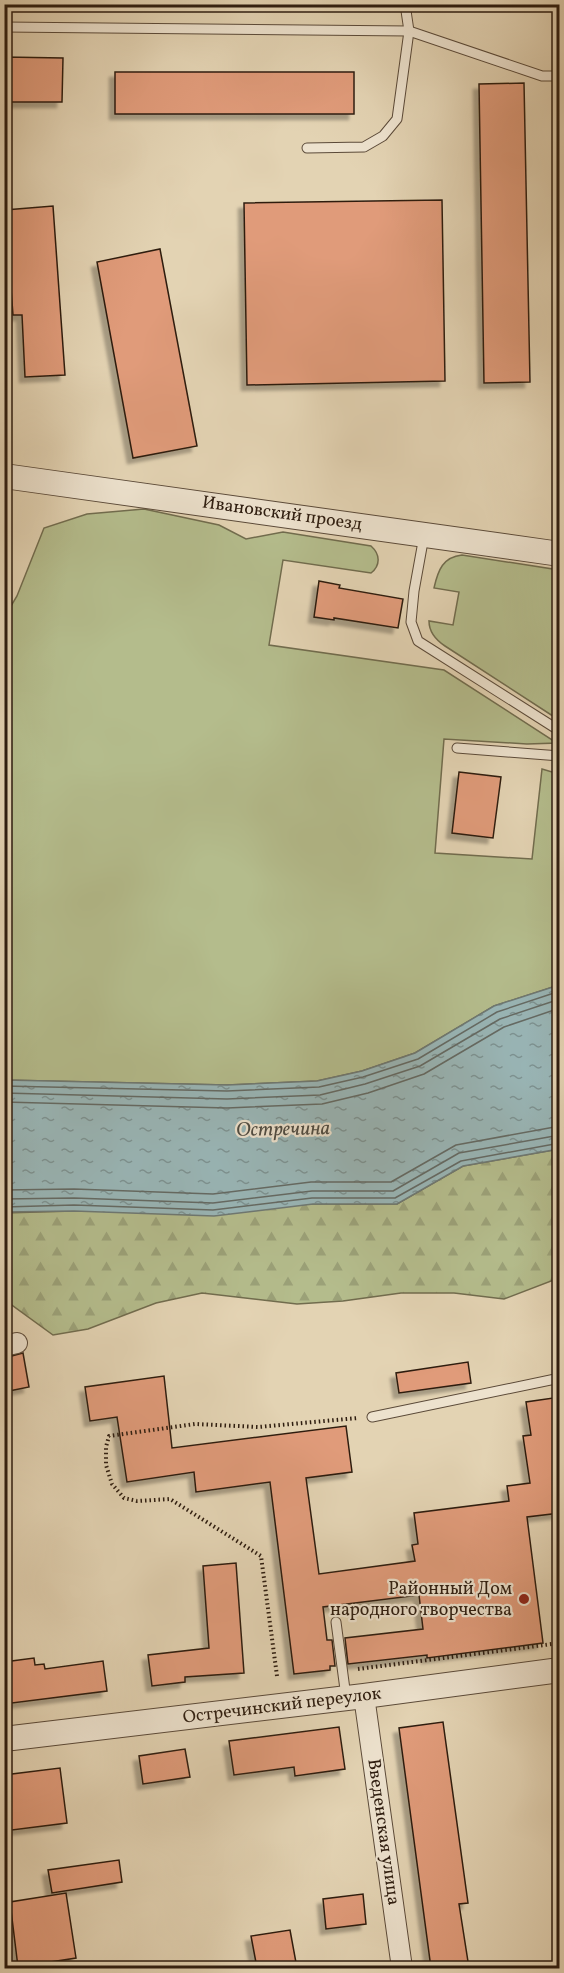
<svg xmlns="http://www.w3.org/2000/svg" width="564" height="1973" viewBox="0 0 564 1973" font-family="Vollkorn,serif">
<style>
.grass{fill:#b4bc8c;stroke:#716c4e;stroke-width:1.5}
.forest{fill:url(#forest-firs);stroke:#716c4e;stroke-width:1.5}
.water{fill:url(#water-ripples);stroke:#6e7974;stroke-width:1.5}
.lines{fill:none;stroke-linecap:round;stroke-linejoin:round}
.shore{stroke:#646a64;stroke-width:1.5}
.building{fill:#e09b7a;stroke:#2e1d10;stroke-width:1.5;filter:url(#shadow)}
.service-casing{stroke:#5b4a39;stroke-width:11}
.minor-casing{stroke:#5b4a39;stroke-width:22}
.tertiary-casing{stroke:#5b4a39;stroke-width:26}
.path{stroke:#2e1d10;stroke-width:4;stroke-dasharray:1.5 3;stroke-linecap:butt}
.service{stroke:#ede2ce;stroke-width:9}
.minor{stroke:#ede2ce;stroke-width:20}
.tertiary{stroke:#ede2ce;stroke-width:24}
.poi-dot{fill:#8f2418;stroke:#ede2ce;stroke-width:2}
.labels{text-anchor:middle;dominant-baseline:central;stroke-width:4.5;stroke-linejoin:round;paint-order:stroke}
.street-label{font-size:18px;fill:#2e1d10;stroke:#ede2ce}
.poi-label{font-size:18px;fill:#2e1d10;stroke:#ede2ce;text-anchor:end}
.water-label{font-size:20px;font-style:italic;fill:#4e4b42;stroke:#ede2ce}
</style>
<defs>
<pattern id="forest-firs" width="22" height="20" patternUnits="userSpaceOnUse" patternTransform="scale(1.5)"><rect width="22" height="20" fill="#b4bc8c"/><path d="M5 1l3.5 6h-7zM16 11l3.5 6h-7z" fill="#9ba178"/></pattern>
<pattern id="water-ripples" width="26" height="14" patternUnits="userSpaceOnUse" patternTransform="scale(1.5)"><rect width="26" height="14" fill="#99b6b7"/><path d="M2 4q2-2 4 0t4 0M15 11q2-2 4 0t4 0" fill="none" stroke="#7d9393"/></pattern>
<filter id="shadow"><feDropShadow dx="-5.5" dy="5.5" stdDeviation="1.5" flood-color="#0004"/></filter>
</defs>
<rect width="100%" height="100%" fill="#e3d3b3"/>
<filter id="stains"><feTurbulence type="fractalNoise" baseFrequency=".00333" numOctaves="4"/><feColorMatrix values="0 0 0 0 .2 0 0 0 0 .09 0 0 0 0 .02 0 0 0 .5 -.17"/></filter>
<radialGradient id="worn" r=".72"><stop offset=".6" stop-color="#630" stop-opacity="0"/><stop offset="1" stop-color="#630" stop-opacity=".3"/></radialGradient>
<g class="grass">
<path d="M144,509L219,525L246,539L283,532L371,546C380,554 381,565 371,573L283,560L269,645L444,670L557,743L527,744L444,739L435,853L532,859L542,769L559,774V985L494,1006L415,1053L362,1071L317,1081L227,1085L5,1080V616L17,596L44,528L87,514Z"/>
<path d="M462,555L559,570V720L445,646C436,640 429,632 429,621L453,625L459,592L434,588C438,570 443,557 462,555Z"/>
</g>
<path class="forest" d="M559,1149V1278L504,1299L454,1293H401L343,1301L297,1304L202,1293L156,1303L88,1329L53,1335L5,1300L4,1213L313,1204H397L463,1166Z"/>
<path class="water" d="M559,985V1149L463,1166L397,1204H313L214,1216L74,1211L5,1212V1080L227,1085L317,1081L362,1071L415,1053L494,1006Z"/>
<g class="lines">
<g class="shore">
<path d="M4,1086L227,1091L319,1087L363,1077L418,1059L497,1012L560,991"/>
<path d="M4,1093L227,1099L320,1095L365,1084L420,1066L500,1019L560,999"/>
<path d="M4,1102L227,1108L322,1104L368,1093L424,1074L504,1027L560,1008"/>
<path d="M4,1190L74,1189L213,1194L311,1182H391L456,1145L560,1126"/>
<path d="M4,1199L74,1198L213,1203L312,1191H393L459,1153L560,1135"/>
<path d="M4,1207L74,1205L213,1210L312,1198H395L461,1161L560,1143"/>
</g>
</g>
<g class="building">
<path d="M4,57L63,58L62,102H4Z"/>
<rect x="115" y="72" width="239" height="42"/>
<path d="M524,83L530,382L484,383L479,84Z"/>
<path d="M442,200L445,381L247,385L244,203Z"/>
<path d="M53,206L65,375L25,377L22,315H13L5,210Z"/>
<path d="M160,249L197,446L133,458L97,262Z"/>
<path d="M319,581L340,585L339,588L403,599L398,628L334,618V620L314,617Z"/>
<path d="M459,772L501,777L493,838L452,833Z"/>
<path d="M23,1353L29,1387L4,1392V1358Z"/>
<path d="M468,1362L471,1383L399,1393L396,1373Z"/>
<path d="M164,1376L172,1448L346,1426L352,1472L306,1478L319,1574L415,1561L412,1545L418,1544L414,1513L509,1501L507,1486L530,1483L523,1436L531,1435L526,1402L560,1397V1513L527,1517L543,1643L427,1658V1655L348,1664L345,1638L423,1629L419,1595L323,1607L327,1640H332L335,1666H330V1670L294,1674L270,1482L196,1492L194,1472L127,1482L117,1417L90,1421L85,1387Z"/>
<path d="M236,1563L244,1673L185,1677V1682L152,1686L148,1655L209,1648L203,1566Z"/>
<path d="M34,1658L35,1665L44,1664L45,1669L103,1661L107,1691L4,1704V1662Z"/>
<path d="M443,1722L468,1903L459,1904L469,1968H431L399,1728Z"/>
<path d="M339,1727L345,1769L295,1776L294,1767L234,1775L229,1741Z"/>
<path d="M185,1749L190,1777L143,1784L139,1756Z"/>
<path d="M60,1768L67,1823L4,1831V1775Z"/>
<path d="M119,1860L122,1882L52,1893L48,1870Z"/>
<path d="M66,1893L76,1958L18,1967L10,1902Z"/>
<path d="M363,1894L366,1924L326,1929L323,1899Z"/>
<path d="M290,1930L297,1968H257L251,1936Z"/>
</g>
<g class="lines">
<defs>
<g id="service">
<path d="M4,27L409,31L542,76H560"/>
<path d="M307,148L364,147L383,136L397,119L409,31L405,4"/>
<path d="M424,536L414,591L411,622L418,641L560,731"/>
<path d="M457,748L560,756"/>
<path d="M372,1417L560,1378"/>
<path d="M336,1622L346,1697"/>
</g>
<g id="minor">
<path d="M4,1346L17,1343"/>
<path d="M364,1696L402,1968"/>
</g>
<g id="tertiary">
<path d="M4,476L560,554"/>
<path d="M4,1739L364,1696L560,1670"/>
</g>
</defs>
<use href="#service" class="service-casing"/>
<use href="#minor" class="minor-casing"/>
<use href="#tertiary" class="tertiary-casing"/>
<g class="path">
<path d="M358,1669L560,1643"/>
<path d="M277,1676L261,1556L170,1499L137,1501L124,1498L112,1484L106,1465V1447L109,1436L195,1424L258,1427L358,1418"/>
</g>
<use href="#service" class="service"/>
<use href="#minor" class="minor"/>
<use href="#tertiary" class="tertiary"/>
</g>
<circle class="poi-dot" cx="524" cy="1599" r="6"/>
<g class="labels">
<g class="street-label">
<text transform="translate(282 514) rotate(8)">Ивановский проезд</text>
<text transform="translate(282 1706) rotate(-7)">Остречинский переулок</text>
<text transform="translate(383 1832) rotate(82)">Введенская улица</text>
</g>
<g class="poi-label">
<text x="512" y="1589">Районный Дом<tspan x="512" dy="21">народного творчества</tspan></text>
</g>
<g class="water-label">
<text transform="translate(283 1130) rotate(-1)">Остречина</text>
</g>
</g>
<rect width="564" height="1973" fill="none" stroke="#e3d3b3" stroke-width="24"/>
<rect x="6" y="6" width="552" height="1961" fill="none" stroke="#2e1d10" stroke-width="3"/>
<rect x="12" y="12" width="540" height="1949" fill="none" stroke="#2e1d10" stroke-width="1.5"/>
<rect width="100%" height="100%" filter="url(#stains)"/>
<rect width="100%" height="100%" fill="url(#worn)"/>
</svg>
